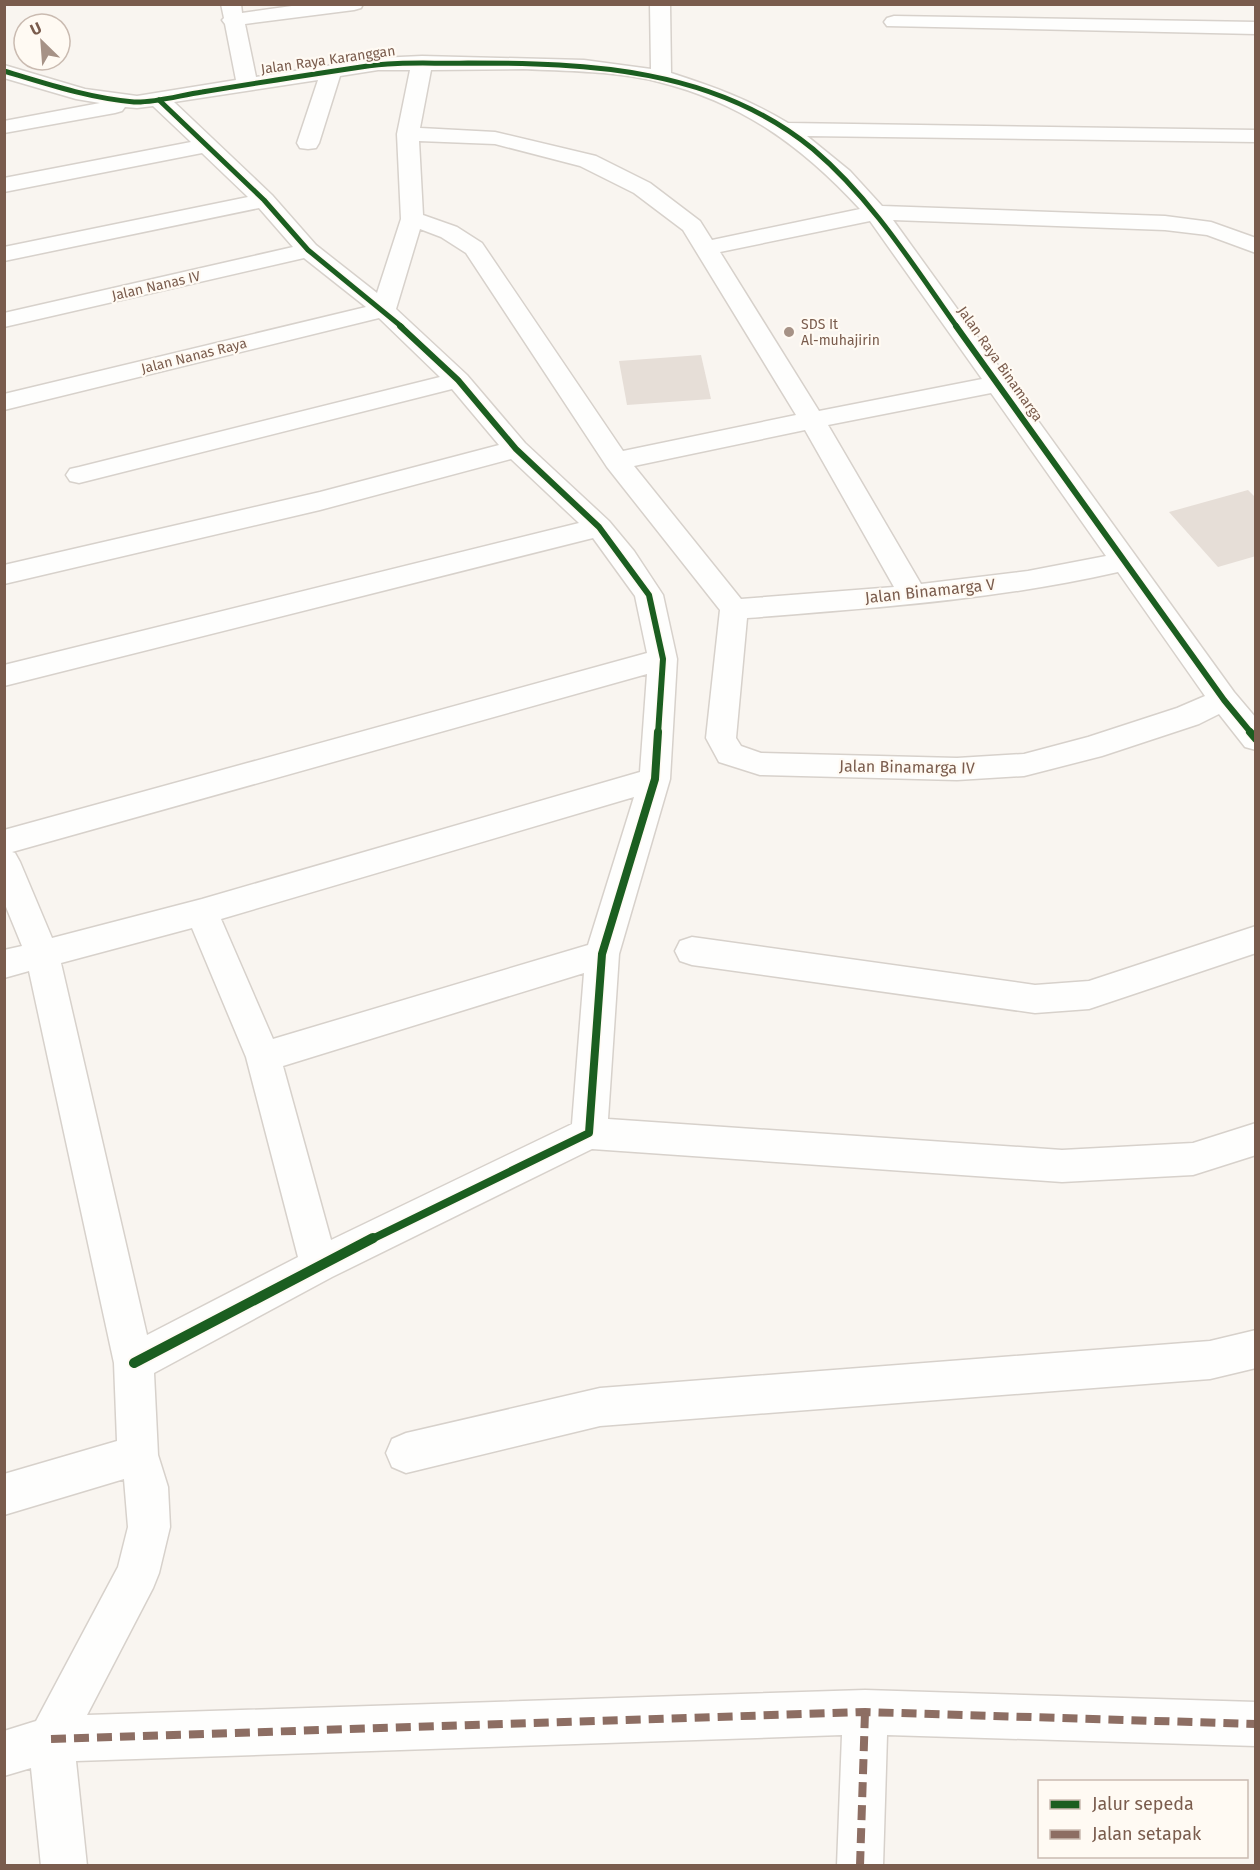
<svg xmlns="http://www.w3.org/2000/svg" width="1260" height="1870" viewBox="0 0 1260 1870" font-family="'Fira Sans',sans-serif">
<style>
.building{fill:#e6ded7}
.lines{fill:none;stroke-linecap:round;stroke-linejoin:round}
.minor-casing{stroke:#d7d1cb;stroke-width:3}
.minor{fill:#fefefd;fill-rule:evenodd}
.quiet{stroke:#8d6e63;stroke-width:8;stroke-dasharray:15 8;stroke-linecap:butt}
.cycleway-far3-casing{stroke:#fffaf3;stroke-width:8}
.cycleway-far2-casing{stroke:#fffaf3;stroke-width:9}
.cycleway-far1-casing{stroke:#fffaf3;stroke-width:11}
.cycleway-casing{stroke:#fffaf3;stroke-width:14}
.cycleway-far3{stroke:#1b5e20;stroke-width:5}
.cycleway-far2{stroke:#1b5e20;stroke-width:6}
.cycleway-far1{stroke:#1b5e20;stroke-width:8}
.cycleway{stroke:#1b5e20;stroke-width:10}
.poi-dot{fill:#a69286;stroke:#fffaf3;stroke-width:2}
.labels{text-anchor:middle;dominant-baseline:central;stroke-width:4.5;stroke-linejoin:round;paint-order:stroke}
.far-street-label{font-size:14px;fill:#7a5c4d;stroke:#fffaf3}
.far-poi-label{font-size:14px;fill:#7a5c4d;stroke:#fffaf3;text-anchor:start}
.street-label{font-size:16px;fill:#7a5c4d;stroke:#fffaf3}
</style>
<rect width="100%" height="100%" fill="#f9f5f0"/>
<g class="building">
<path d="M701,355L711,399L627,405L619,361Z"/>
<path d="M1248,490L1256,498V556L1218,567L1169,512Z"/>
</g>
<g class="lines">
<defs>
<g id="minor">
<path d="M221,4H241L242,13L306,4H363L361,8L354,10L245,24L256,77L378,58L422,56L584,60L651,69L650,4H670L671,73C712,86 750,100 788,123L1256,130V142L807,136L850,171L882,206L1165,216L1211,222L1256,238V253L1207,235L1165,230L893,220L1234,692L1256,718V750L1245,747L1219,714L1199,724L1102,756L1024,776L957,780L760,775L719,762L706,738L720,610L607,467L466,253L441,237L420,229L396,309L467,375L525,443L609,521L634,551L663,595L677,659L670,779L619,954L608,1119L1062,1150L1193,1143L1256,1123V1155L1193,1175L1062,1182L592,1149L332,1277L154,1373L158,1455L168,1487L170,1527L159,1573L153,1588L87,1715L865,1690L1256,1702V1746L887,1735L883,1866H837L842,1735L76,1761L87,1866H41L31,1768L4,1776V1731L36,1721L118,1567L128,1527L124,1479L4,1515V1474L117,1441L114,1363L29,971L4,978V950L22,946L4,902V830L647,653L635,596L593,538L4,686V665L579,523L511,459L320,510L4,584V565L320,492L499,445L452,389L79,483L70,481L66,475L70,469L79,467L440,377L379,318L4,410V394L366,307L304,258L4,327V313L293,247L259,208L4,261V247L248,197L202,153L4,192V178L191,142L153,106L137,108L125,107L122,111L115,113L4,133V121L100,103L76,99L4,78V65L85,89L137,96L236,80L225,24L222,20L224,18ZM523,69C567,71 617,71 659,82C743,103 803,147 860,209L712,240L700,221L650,183L596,156L495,132L420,128L431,70ZM378,70H410L397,134L401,219L377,293L316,245L272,195L174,102L318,80L297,143L300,148L308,149L316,148L319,143L340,76ZM419,141L495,144L580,166L634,193L683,230L796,415L623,451L482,243L457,227L423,215ZM870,221L982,379L819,411L720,252ZM991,393L1106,556L1028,571L921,584L828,425ZM805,430L894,587L741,599L634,466ZM1118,572L1205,696L1177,708L1088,737L1024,754L957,758L761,753L741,746L736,738L747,618C872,608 996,600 1118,572ZM647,674L640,772L202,899L52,938L20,862L15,853L12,852ZM634,797L588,945L273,1039L221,919ZM192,928L246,1057L298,1257L147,1335L61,963ZM584,973L572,1124L331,1240L283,1066Z"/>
<path d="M894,16L1256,22V34L887,26L884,22L887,18Z"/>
<path d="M1256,926V953L1089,1009L1035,1013L692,965L680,961L675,951L680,941L692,937L1035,985L1089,981Z"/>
<path d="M1256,1330V1368L1210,1379L600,1426L406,1473L392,1467L386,1453L392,1439L406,1433L600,1388L1210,1341Z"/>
</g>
</defs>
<use href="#minor" class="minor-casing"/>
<use href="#minor" class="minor"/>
<g class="quiet">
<path d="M51,1739L865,1712L1256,1724"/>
<path d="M860,1866L865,1712"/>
</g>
<defs>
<g id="cycleway-far3">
<path d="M4,71C47,84 89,98 134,102C155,103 181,95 202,92C255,83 308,75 361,67C396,61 432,64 468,63C589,63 714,68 813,149C872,199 913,265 957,327"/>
<path d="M159,100L264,200L308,250L402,327"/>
</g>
<g id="cycleway-far2">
<path d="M400,326L458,380L516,449L599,527L649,595L663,659L658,734"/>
<path d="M956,326L1224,700L1252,734"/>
</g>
<g id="cycleway-far1">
<path d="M1250,732L1256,739"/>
<path d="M370,1240L589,1133L602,954L655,779L658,732"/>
</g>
<path id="cycleway" d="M134,1363L373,1238"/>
</defs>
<use href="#cycleway-far3" class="cycleway-far3-casing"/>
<use href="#cycleway-far2" class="cycleway-far2-casing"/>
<use href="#cycleway-far1" class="cycleway-far1-casing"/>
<use href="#cycleway" class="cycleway-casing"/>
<use href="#cycleway-far3" class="cycleway-far3"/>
<use href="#cycleway-far2" class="cycleway-far2"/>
<use href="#cycleway-far1" class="cycleway-far1"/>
<use href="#cycleway" class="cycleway"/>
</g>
<circle class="poi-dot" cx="789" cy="332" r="6"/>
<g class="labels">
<g class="far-street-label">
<text transform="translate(328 60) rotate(-8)">Jalan Raya Karanggan</text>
<text transform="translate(156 286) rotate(-13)">Jalan Nanas IV</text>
<text transform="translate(194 356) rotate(-14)">Jalan Nanas Raya</text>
<text transform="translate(1000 364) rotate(55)">Jalan Raya Binamarga</text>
</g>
<g class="far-poi-label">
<text x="801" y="324">SDS It<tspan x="801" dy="16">Al-muhajirin</tspan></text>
</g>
<g class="street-label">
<text transform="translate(930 591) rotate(-6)">Jalan Binamarga V</text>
<text transform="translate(907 767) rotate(1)">Jalan Binamarga IV</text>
</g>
</g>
<rect width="1260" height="1870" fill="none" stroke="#7a5c4d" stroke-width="12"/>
<rect x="1038" y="1780" width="210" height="78" fill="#fffaf3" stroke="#cabbb1" stroke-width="1.5"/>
<rect x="1050" y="1800" width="30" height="9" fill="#1b5e20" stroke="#cabbb1" stroke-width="1.5"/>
<text x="1092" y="1810" font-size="18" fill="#7a5c4d">Jalur sepeda</text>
<rect x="1050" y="1830" width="30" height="9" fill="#8d6e63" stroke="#cabbb1" stroke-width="1.5"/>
<text x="1092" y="1840" font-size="18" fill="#7a5c4d">Jalan setapak</text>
<g transform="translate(42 42) rotate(335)"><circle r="28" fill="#fffaf3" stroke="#cabbb1" stroke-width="1.5"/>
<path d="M0-4.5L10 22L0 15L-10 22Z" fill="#a69286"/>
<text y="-9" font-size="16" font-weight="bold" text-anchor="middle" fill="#7a5c4d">U</text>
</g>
</svg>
